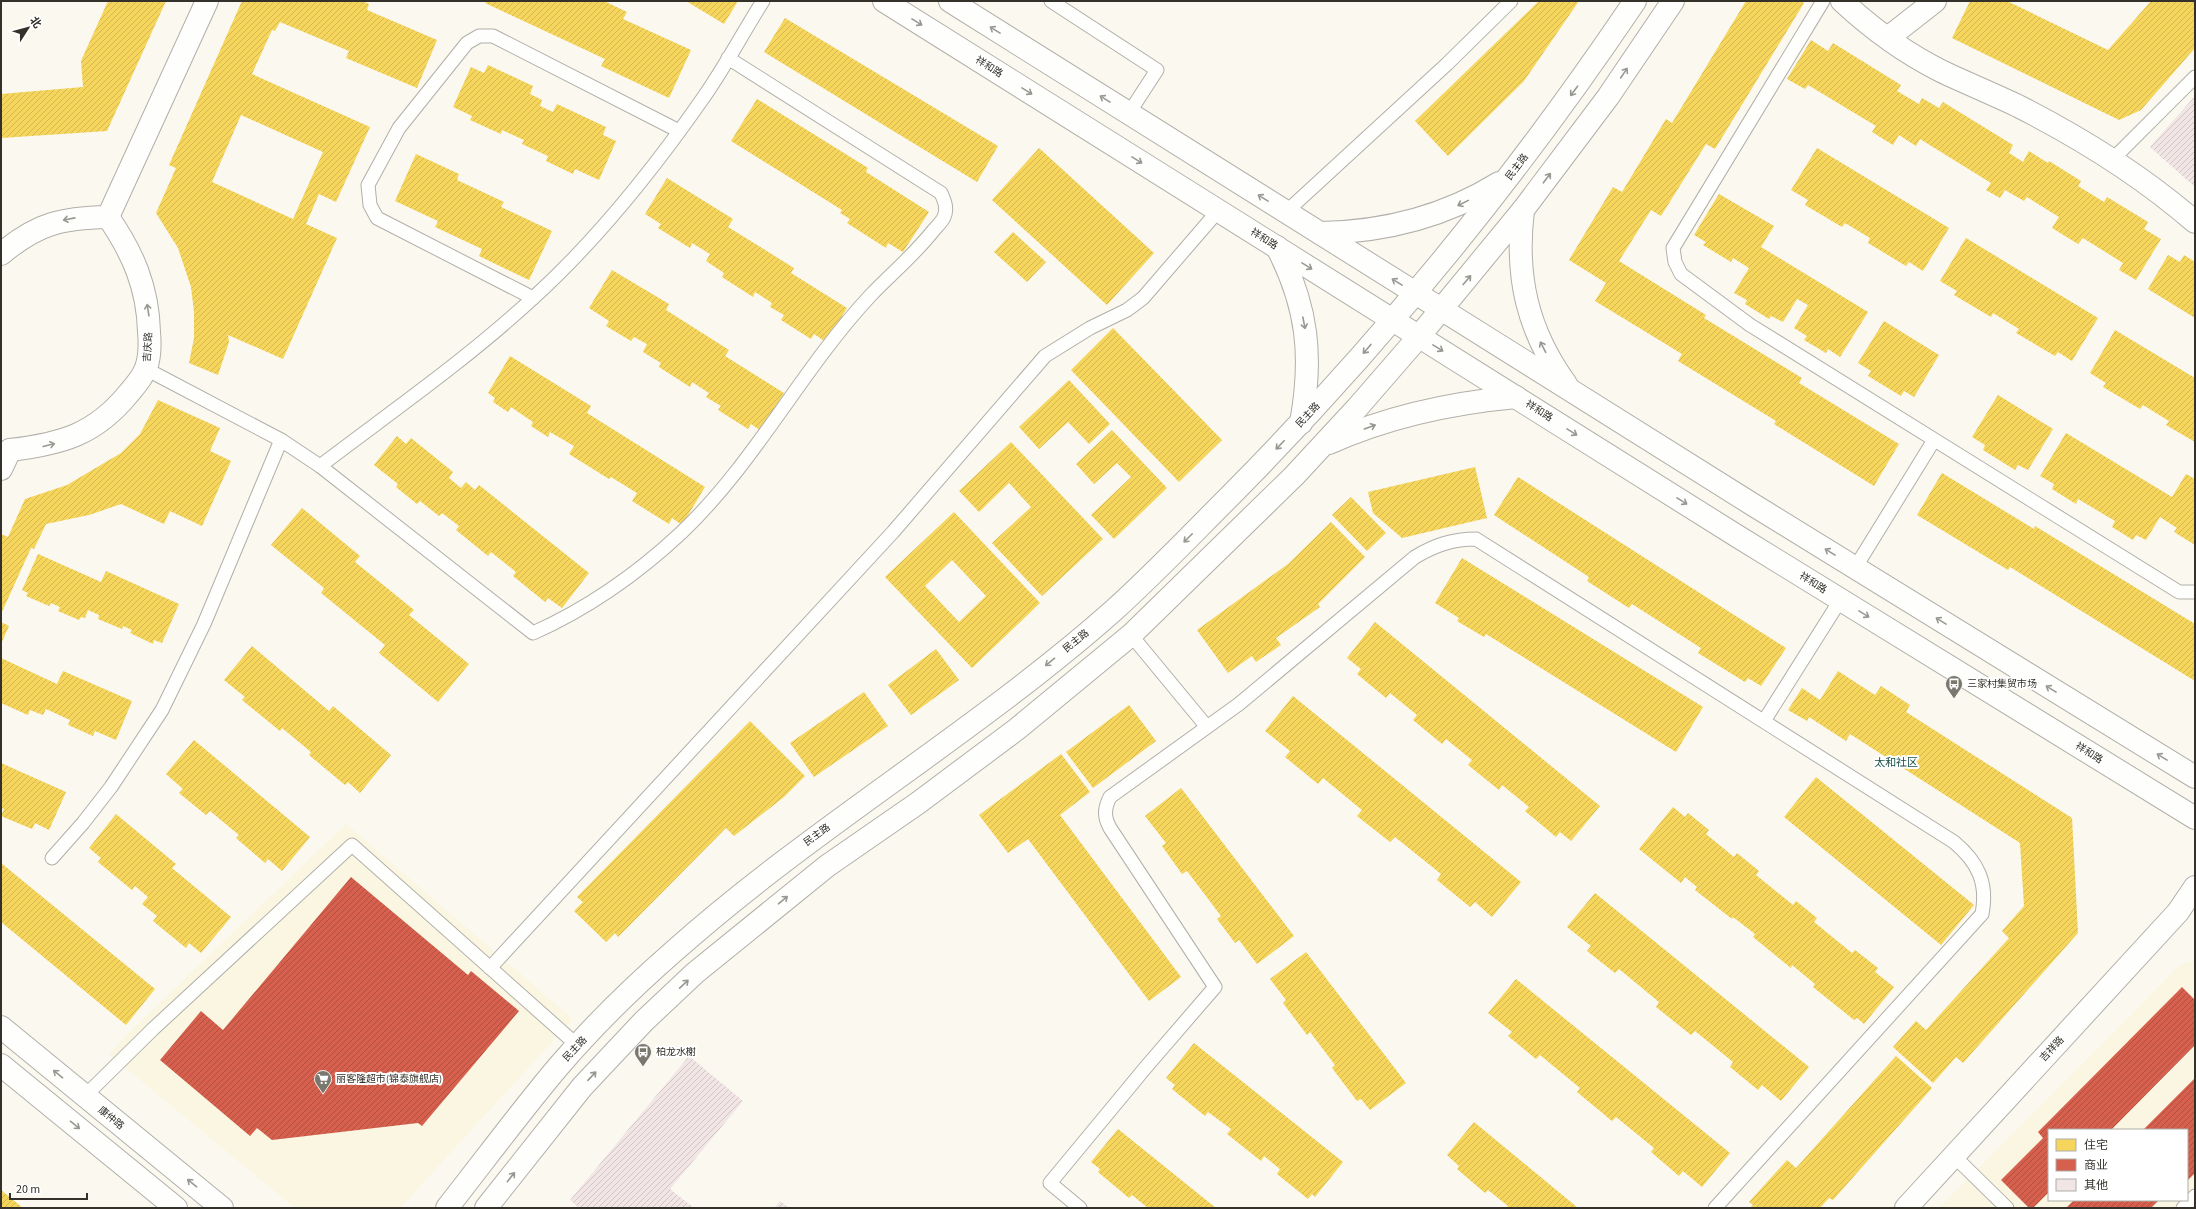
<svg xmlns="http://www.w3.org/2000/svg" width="2196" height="1209" viewBox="0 0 2196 1209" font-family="'Source Sans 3','Noto Sans SC',sans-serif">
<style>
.built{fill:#faf6e1;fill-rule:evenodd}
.homes{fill:url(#homes-hatch);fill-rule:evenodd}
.shops{fill:url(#shops-hatch)}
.building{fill:url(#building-hatch)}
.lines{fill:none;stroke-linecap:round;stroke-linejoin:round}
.service-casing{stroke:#b1afa8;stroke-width:15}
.minor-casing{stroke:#b1afa8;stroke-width:24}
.tertiary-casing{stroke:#b1afa8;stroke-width:24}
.secondary-casing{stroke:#b1afa8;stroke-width:24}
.service{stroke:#fefefd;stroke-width:13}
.minor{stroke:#fefefd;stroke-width:22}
.tertiary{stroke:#fefefd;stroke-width:22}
.secondary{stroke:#fefefd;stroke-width:22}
.oneway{stroke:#989893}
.labels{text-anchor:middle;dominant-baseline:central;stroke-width:4;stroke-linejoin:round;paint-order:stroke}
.street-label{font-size:10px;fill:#333129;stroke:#fff}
.poi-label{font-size:10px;fill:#333129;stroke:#fff;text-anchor:start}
.neighbourhood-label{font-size:11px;fill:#164f46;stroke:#fff}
</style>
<defs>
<pattern id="homes-hatch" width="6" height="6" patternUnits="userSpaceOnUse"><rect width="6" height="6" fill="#f6d55c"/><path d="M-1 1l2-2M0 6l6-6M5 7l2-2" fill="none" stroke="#d3b750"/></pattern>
<pattern id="shops-hatch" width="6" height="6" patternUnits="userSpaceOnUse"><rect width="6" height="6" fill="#d6604d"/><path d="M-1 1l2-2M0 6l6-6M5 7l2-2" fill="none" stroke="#ae5040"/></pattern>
<pattern id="building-hatch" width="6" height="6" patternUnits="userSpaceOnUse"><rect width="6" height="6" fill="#f2e5e5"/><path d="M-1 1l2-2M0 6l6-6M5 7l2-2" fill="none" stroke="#d0c5c4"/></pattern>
</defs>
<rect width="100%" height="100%" fill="#faf8ef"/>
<g class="built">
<path d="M346,824L573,1019L400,1208H295L109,1054L126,1035Z"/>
<path d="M2195,961V1208H1939L2180,965ZM2049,1130H2187V1200H2049Z"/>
</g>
<g class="homes">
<path d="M108,1H166L107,131L1,138V94L83,87L81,61Z"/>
<path d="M242,1H362L369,4L367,10L437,40L417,88L346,58L349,51L280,22L275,31L272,30L252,74L370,127L336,202L319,194L306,224L337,238L283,359L228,335L229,342L218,375L189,363L194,338V312L191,287L178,248L156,213L176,168L169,165ZM241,115L323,152L293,219L212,182Z"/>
<path d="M486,1H604L627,12L623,19L691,50L669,98L601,66L605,59L485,3Z"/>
<path d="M686,1H738L724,24Z"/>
<path d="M1539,1H1579L1524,81L1448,156L1415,121Z"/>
<path d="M1746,1H1801L1804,3L1715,149L1706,144L1661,216L1651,210L1619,261L1706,315L1704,318L1802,378L1799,383L1899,444L1874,486L1774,424L1776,421L1678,361L1682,354L1595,301L1606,283L1569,260L1613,187L1622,192L1666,119L1672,123Z"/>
<path d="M1970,1H2007L2108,50L2151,1H2195V48L2141,110L2119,120L1952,38Z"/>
<path d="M785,18L998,146L977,182L764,52Z"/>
<path d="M1811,40L1828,51L1833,43L1901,85L1897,91L1919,104L1922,98L1939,108L1943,102L2013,145L2009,153L2023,162L2029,151L2048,163L2049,161L2081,181L2078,186L2104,202L2107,197L2148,222L2144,229L2161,239L2136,280L2119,270L2123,263L2083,238L2078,244L2052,228L2059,217L2027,197L2024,201L2005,190L2000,198L1986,190L1991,183L1920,139L1916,146L1899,135L1893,145L1872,132L1876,126L1808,85L1805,89L1787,79Z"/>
<path d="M488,65L533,86L530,94L542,100L540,106L553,112L557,104L606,127L603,135L616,141L599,180L575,169L573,174L546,161L548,156L522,144L524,140L502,130L501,134L470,120L472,116L453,107L471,67L484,73Z"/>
<path d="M757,99L868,168L866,172L929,212L903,252L888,243L886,248L847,223L850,219L840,213L842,210L731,141Z"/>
<path d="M1039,148L1154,253L1107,305L992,200Z"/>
<path d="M1817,148L1949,228L1923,271L1909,262L1906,266L1868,243L1870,238L1845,223L1842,227L1805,205L1808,200L1791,190Z"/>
<path d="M416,154L459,174L457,180L504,202L501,207L552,231L529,280L479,256L482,249L435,227L438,221L395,201Z"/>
<path d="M667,178L733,219L728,227L794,268L791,273L847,308L826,342L814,334L811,339L781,320L784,315L770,307L772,303L755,292L753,297L722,277L724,273L706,261L710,254L692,243L690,248L658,228L661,224L645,214Z"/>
<path d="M1719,194L1774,226L1761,247L1868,312L1840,357L1828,349L1826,353L1804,340L1807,336L1794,328L1808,305L1797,299L1783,322L1771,316L1769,319L1745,304L1747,300L1734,293L1749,268L1733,258L1731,262L1703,245L1706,242L1694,235Z"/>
<path d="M1013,232L1046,262L1027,282L994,252Z"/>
<path d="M1966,238L2098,318L2072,361L2058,352L2055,356L2016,333L2019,329L1993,313L1991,317L1954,295L1957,291L1940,281Z"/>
<path d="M2168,255L2180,262L2184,255L2195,262V318L2148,289Z"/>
<path d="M612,270L669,304L666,310L729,350L725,356L784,393L761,431L751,424L748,429L718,410L721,406L706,397L709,393L692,382L690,387L659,367L661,363L643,352L647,344L634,337L631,341L606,326L609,321L589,308Z"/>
<path d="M1884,321L1939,355L1914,397L1904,391L1901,396L1868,376L1871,371L1858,363Z"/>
<path d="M1113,328L1222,440L1179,482L1071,370Z"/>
<path d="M2115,330L2195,378V442L2166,425L2169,421L2143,405L2140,409L2103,387L2106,383L2090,373Z"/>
<path d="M510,356L591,406L587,413L705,487L682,525L672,518L669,524L632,501L637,493L611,477L609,479L569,454L574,446L550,432L548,437L531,426L533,422L511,407L508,412L493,402L495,398L488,393Z"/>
<path d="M1069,380L1110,424L1089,444L1068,422L1039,449L1019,427Z"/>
<path d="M1998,395L2053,429L2028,470L2018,465L2015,470L1983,450L1985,445L1972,437Z"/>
<path d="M158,400L220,428L210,451L231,461L202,526L170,511L164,524L121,504L89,515L46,524L34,549L31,548L1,614V534L8,537L25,499L67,485L121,453L140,434Z"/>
<path d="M1112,430L1167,488L1114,539L1091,515L1131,477L1117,463L1094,484L1076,464Z"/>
<path d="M2066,433L2172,497L2186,474L2195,479V545L2174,532L2177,528L2160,517L2146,540L2136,535L2133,540L2112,527L2115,521L2078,499L2076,504L2052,489L2054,484L2040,476Z"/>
<path d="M397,436L406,444L411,438L453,472L449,478L461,488L466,482L475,490L479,485L589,573L562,608L548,598L545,602L513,576L516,572L491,552L488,556L456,530L459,526L442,513L439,516L420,501L417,504L396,487L398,484L374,465Z"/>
<path d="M1011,442L1103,539L1042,596L992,543L1031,507L1009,483L979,512L959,491Z"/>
<path d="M1475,467L1487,518L1402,538L1373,513L1368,492Z"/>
<path d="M1942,473L2034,529L2035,526L2195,624V681L2010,567L2008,570L1917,515Z"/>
<path d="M1518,477L1786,648L1761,686L1748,678L1745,682L1698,653L1701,648L1632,604L1629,608L1587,581L1589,577L1494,515Z"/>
<path d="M1351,497L1386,533L1367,551L1332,515Z"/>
<path d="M302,508L360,556L355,562L414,610L409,615L469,664L438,702L379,653L385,645L321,593L324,588L271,545Z"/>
<path d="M954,512L1040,603L972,668L885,577ZM952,560L986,596L959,622L925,586Z"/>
<path d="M1331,522L1365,557L1318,604L1320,607L1276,638L1281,645L1256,662L1252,656L1228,673L1197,630L1288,564Z"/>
<path d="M38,554L101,582L106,571L179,604L162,643L154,640L153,644L130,633L132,630L123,626L122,629L98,619L99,615L88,610L85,618L81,617L79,620L58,611L60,607L51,603L49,606L26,596L28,593L22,590Z"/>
<path d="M1462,558L1703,707L1676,752L1486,634L1484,637L1457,621L1459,618L1435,603Z"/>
<path d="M1,622L9,626L1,644Z"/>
<path d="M1375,622L1600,806L1571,841L1560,832L1556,837L1525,811L1529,807L1502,785L1499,790L1468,765L1472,760L1446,739L1442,744L1413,720L1417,715L1390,693L1386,698L1357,674L1361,669L1347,658Z"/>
<path d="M252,646L329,711L333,706L391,755L360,793L348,782L345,785L309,755L311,752L282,728L280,731L242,700L245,697L224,680Z"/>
<path d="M936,649L959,680L911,715L888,685Z"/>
<path d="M1,658L57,684L63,671L132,701L116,740L95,731L93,736L68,725L70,720L46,709L43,715L30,710L28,715L1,703Z"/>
<path d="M1838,671L1875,695L1881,686L1910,705L1906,712L2072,818L2078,933L1963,1063L1956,1057L1933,1083L1893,1047L1916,1021L1926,1030L2009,938L2002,931L2024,906L2020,843L1850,734L1846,741L1809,717L1807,721L1788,710L1802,688L1820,700Z"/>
<path d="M864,692L888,726L814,777L790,743Z"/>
<path d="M1293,696L1521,882L1492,917L1475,902L1470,907L1437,880L1441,874L1395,837L1390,842L1357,816L1362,810L1323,778L1318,784L1285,757L1290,751L1265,731Z"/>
<path d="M1129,705L1156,741L1093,788L1066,752Z"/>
<path d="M750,721L805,776L784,797L734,836L726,828L618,937L615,933L606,942L574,911L583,902L577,897Z"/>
<path d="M194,740L310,837L282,871L268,859L265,863L236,838L239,835L210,811L206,815L179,793L183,789L166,774Z"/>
<path d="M1061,754L1090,792L1060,815L1181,977L1149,1001L1028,839L1008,853L979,815Z"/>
<path d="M1,763L66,792L49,830L35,823L32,829L1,816L4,809L1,808Z"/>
<path d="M1816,777L1974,905L1941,945L1784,817Z"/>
<path d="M1181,788L1294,936L1257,964L1239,940L1235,943L1217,919L1221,916L1187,871L1182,874L1162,846L1166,843L1145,816Z"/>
<path d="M1673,807L1685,817L1688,813L1709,830L1706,834L1734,857L1737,853L1759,871L1756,875L1793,905L1796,901L1817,918L1814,922L1852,953L1855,950L1878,968L1875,972L1894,987L1864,1024L1857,1018L1854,1020L1813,987L1815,984L1792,965L1791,968L1753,937L1755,934L1733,917L1732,919L1695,890L1697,887L1685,877L1681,883L1639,849Z"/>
<path d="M116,814L176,864L172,868L231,917L201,953L189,943L186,948L153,921L157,916L142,904L148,897L135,886L132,890L98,862L101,858L89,848Z"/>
<path d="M1,863L155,989L126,1025L1,922Z"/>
<path d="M1595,893L1809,1067L1781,1101L1762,1085L1758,1090L1730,1067L1733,1062L1695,1031L1691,1035L1656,1007L1659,1002L1619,969L1615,973L1587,951L1591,946L1567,927Z"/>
<path d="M1306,952L1406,1083L1370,1110L1361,1099L1357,1101L1332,1068L1335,1065L1310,1032L1307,1035L1283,1003L1286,1000L1270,979Z"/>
<path d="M1516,979L1730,1153L1702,1187L1683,1171L1679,1176L1651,1152L1654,1148L1616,1117L1612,1121L1577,1092L1580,1088L1540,1055L1536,1059L1508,1036L1512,1032L1488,1013Z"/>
<path d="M1194,1043L1343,1162L1315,1197L1312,1194L1308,1199L1277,1174L1280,1169L1264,1156L1261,1161L1227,1134L1231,1129L1208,1112L1205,1116L1172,1089L1175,1085L1166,1078Z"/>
<path d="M1896,1056L1932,1088L1833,1200L1829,1198L1820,1208H1750L1753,1205L1749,1202L1787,1160L1796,1168Z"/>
<path d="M1474,1122L1578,1208H1506L1508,1206L1488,1190L1485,1193L1457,1169L1459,1166L1447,1155Z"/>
<path d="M1118,1129L1216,1208H1148L1132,1195L1129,1198L1098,1172L1100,1169L1091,1162Z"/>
<path d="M1,1190L23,1208H1Z"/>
</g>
<g class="shops">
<path d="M351,877L468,975L471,971L519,1011L422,1126L418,1123L272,1140L257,1128L250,1136L160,1060L201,1011L223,1030Z"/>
<path d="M2182,987L2195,1000V1045L2111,1130H2049V1192L2033,1208H2029L2001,1180L2043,1138L2038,1132Z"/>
<path d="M2195,1078V1173L2187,1181V1130H2143Z"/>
<path d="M2074,1200H2159L2151,1208H2066Z"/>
</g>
<g class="building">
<path d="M2195,96V187L2150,147Z"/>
<path d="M689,1056L743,1101L670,1189L694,1208H579L570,1200Z"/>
<path d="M780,1201L789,1208H774Z"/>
</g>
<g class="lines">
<defs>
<g id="service">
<path d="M1051,1L1157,70L1129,113"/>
<path d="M1823,1L1673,248L1675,262L1681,274L1750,325L2179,592H2195"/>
<path d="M2112,160L2195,77"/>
<path d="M1286,212L1447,64L1511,1"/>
<path d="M533,298L377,218L370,205L368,185L399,128L467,43L479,36H493L679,131"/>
<path d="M146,369L281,440L320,466L533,633C589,608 636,575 681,533C755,463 801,370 870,296C891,274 914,255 933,231C936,227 942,222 944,217C948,208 944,200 941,193L728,58"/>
<path d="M320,466C391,412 466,360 532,299C596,241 652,171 701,101C724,69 742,34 763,1"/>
<path d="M1855,568L1934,440"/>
<path d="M1131,635L1207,727"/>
<path d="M1764,721L1841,599"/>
<path d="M52,858L83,823L111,787L162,710L204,624L281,440"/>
<path d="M490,968L893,532L1045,356L1090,328L1127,310L1143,298L1218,211"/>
<path d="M85,1096L153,1029L352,845L578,1046"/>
<path d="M1954,1156L2007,1208"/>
<path d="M1080,1208L1050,1183L1146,1067L1215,987L1110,828C1104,817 1104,809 1110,797L1239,704L1415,557C1435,545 1453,539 1476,539L1954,842C1978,862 1988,883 1982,914L1715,1208"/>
<path d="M2183,1208L2195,1196"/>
</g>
<g id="minor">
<path d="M1842,1C1871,28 1905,53 1941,71C1966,83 1993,94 2018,106C2081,138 2142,176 2195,222"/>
<path d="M1889,37L1935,1"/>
<path d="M108,217L207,1"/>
<path d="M1,254C38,223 62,218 108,217"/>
<path d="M10,450C61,444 95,435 129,393C135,386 143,377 146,368C150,357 150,343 149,332C148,288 133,253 108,217"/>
<path d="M1,469L10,450"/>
</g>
<path id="tertiary" d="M1906,1208L2178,912L2195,887"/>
<g id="secondary">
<path d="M884,1L1737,536L2195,818"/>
<path d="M950,1L1755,506L2195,777"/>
<path d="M1523,210C1515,276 1527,330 1566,384"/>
<path d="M1320,233C1384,232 1444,217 1499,183"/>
<path d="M1277,247C1308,307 1313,357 1301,423"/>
<path d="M1329,443C1389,416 1451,403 1516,397"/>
<path d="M1,1027L222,1208"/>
<path d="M1,1065L176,1208"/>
<path d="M447,1208C484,1161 520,1112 558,1067C593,1026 633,987 673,952C812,828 974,734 1113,611C1153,575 1191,535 1229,497C1380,345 1515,179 1635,1"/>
<path d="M486,1208L582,1087L644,1021L695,973L827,866L918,803L1017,729L1131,635L1294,476L1357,408L1416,340L1523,210L1608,97L1673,1"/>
</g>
</defs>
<use href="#service" class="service-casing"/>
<use href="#minor" class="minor-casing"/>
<use href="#tertiary" class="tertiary-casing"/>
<use href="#secondary" class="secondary-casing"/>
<use href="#service" class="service"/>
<use href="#minor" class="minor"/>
<use href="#tertiary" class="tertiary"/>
<use href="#secondary" class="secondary"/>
</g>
<defs><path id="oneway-shaft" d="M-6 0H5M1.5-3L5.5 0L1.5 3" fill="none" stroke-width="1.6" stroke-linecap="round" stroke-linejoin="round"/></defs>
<g class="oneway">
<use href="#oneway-shaft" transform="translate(917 22) rotate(32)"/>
<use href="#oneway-shaft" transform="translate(995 30) rotate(-148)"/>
<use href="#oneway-shaft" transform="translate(1624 73) rotate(-56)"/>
<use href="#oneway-shaft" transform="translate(1027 91) rotate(32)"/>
<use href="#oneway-shaft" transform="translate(1574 91) rotate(127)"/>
<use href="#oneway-shaft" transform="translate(1105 99) rotate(-148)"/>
<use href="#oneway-shaft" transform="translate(1137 160) rotate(32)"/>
<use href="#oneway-shaft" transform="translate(1547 178) rotate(-53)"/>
<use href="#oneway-shaft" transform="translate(1263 198) rotate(-148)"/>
<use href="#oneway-shaft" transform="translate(1463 203) rotate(154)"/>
<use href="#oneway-shaft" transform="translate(69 219) rotate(169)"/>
<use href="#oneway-shaft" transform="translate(1307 266) rotate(32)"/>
<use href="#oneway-shaft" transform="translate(1467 280) rotate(-50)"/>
<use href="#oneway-shaft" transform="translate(1397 282) rotate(-148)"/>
<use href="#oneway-shaft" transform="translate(148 310) rotate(-99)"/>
<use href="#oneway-shaft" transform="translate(1304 323) rotate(79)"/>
<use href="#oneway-shaft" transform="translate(1543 347) rotate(-117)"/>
<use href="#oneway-shaft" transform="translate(1438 348) rotate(32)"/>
<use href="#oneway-shaft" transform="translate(1367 349) rotate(131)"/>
<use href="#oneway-shaft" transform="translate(1370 427) rotate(-20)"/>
<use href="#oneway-shaft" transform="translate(1572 432) rotate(32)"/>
<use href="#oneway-shaft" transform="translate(49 445) rotate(-14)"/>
<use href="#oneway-shaft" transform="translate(1280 445) rotate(134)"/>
<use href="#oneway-shaft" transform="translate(1682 501) rotate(32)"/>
<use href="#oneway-shaft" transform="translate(1188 538) rotate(135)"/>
<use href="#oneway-shaft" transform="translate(1830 552) rotate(-148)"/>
<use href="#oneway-shaft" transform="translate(1864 614) rotate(32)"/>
<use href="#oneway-shaft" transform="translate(1941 621) rotate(-148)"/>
<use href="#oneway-shaft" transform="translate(1050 662) rotate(141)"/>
<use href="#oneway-shaft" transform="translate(2051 689) rotate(-148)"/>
<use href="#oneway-shaft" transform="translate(2162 757) rotate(-148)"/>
<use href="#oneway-shaft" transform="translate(783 900) rotate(-40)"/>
<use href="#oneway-shaft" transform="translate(684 984) rotate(-43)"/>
<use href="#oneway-shaft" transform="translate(58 1074) rotate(-141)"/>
<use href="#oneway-shaft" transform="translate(592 1076) rotate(-47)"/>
<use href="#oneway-shaft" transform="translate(75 1125) rotate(39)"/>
<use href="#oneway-shaft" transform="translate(511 1177) rotate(-52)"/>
<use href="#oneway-shaft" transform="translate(192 1183) rotate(-141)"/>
</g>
<defs>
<symbol id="bus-pin" viewBox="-11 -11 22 30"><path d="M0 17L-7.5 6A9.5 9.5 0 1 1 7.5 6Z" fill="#79776e" stroke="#fff"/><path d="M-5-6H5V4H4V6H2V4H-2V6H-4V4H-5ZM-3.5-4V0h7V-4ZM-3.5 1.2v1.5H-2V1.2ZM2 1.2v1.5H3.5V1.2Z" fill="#fff"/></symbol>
<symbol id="supermarket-pin" viewBox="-11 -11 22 30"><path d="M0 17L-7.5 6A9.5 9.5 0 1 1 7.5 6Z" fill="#79776e" stroke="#fff"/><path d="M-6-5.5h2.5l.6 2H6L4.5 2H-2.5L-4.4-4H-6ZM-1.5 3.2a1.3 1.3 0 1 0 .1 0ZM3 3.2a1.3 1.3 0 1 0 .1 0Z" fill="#fff"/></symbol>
</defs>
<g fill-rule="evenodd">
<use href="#bus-pin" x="1944" y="674" width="20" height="27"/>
<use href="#bus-pin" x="633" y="1042" width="20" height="27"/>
<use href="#supermarket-pin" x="313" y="1069" width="20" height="27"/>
</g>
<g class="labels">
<g class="street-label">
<text transform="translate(989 67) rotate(32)">祥和路</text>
<text transform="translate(1517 167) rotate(-53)">民主路</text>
<text transform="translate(1264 239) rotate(32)">祥和路</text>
<text transform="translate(148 347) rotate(-86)">吉庆路</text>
<text transform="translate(1539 411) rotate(32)">祥和路</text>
<text transform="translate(1308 415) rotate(-47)">民主路</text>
<text transform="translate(1813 583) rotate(32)">祥和路</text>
<text transform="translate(1076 641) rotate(-39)">民主路</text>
<text transform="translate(2089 753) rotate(32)">祥和路</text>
<text transform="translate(817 835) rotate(-36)">民主路</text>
<text transform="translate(575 1049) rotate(-47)">民主路</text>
<text transform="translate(2052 1049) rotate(-47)">吉祥路</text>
<text transform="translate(111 1118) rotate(39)">康仲路</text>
</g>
<g class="poi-label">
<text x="1967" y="684">三家村集贸市场</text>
<text x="656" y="1052">柏龙水榭</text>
<text x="336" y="1079">丽客隆超市(锦泰旗舰店)</text>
</g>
<g class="neighbourhood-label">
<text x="1896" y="762">太和社区</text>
</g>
</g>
<rect width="2196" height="1209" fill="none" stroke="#333129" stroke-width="4"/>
<rect x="2048" y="1129" width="140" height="72" fill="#ffffff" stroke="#adada9"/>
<rect x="2056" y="1139" width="20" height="12" fill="#f6d55c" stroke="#adada9"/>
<text x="2084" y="1149" font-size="12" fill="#333129">住宅</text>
<rect x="2056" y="1159" width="20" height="12" fill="#d6604d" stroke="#adada9"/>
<text x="2084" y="1169" font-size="12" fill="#333129">商业</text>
<rect x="2056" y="1179" width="20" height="12" fill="#f2e5e5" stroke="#adada9"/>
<text x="2084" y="1189" font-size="12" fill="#333129">其他</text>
<g transform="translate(28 28) rotate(54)" stroke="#ffffff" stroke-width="3" paint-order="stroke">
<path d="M0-3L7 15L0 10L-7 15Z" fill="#333129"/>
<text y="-6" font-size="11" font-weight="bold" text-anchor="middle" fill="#333129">北</text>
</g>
<path d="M10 1193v6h77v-6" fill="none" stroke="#333129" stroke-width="2"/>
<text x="16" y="1193" font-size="12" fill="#333129" stroke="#ffffff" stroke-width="3" paint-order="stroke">20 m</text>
</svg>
